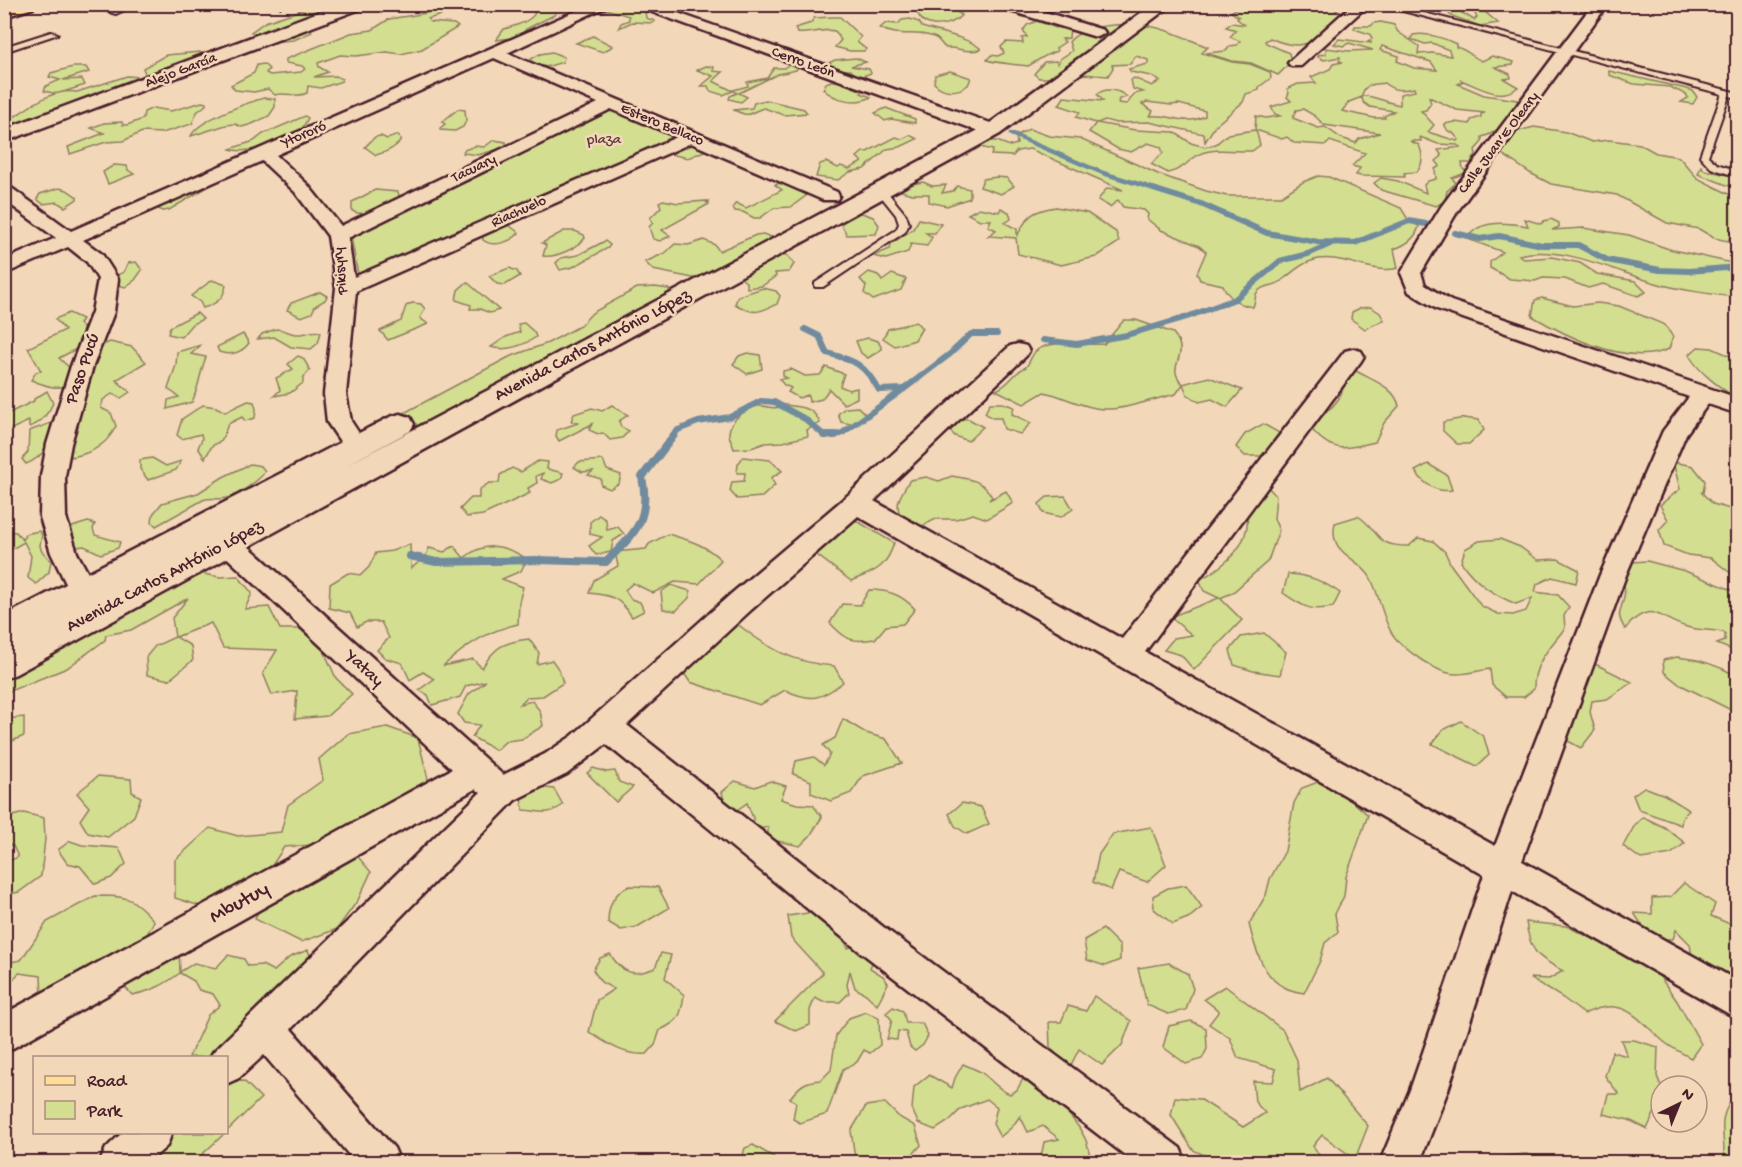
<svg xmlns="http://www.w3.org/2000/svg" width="1742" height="1167" viewBox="0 0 1742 1167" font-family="'Gochi Hand',sans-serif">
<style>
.green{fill:#d3de91;stroke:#8e7e5e;stroke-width:1.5;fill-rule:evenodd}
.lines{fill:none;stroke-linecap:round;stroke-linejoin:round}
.stream-far2{stroke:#708b9e;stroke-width:4.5}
.stream-far1{stroke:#708b9e;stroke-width:6}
.stream{stroke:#708b9e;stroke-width:8}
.lane-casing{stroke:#4a1f2b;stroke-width:4}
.street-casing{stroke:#4a1f2b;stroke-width:5}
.secondary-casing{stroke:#4a1f2b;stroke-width:5}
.primary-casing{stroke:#4a1f2b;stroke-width:5}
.lane{fill:#f3d7b9;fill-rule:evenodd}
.street{fill:#f3d7b9;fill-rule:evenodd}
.secondary{fill:#f3d7b9;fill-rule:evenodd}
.primary{fill:#fedd96;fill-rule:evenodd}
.labels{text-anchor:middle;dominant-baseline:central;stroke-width:5;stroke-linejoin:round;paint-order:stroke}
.far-street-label{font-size:15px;fill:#4a1f2b;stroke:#f3d7b9}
.far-park-label{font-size:15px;fill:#5f3c3a;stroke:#f3d7b9}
.street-label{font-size:18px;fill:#4a1f2b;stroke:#f3d7b9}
.near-street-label{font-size:21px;fill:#4a1f2b;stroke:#f3d7b9}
</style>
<rect width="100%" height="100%" fill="#f3d7b9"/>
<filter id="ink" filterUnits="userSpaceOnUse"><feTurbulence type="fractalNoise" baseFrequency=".0167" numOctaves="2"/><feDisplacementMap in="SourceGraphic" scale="12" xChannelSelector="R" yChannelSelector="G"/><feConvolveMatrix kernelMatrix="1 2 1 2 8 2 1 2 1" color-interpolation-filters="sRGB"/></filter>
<g filter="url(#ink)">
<g class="green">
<path d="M317,5H338L336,8L303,27L310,28L312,32L294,40L269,42L251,32L265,22Z"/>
<path d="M439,5H497L490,8L466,5L469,7L428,19L430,22L454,24L458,27L422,49L401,54L387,52L356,56L340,55L318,63L319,67L328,72L314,77L336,76L342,79V81L321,88L308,86L307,93C295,99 287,91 275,95L268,89L254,92L235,90L231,85L254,73L257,65L264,64L269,69L266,73L270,75L301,72L305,69L302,66L286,63V59L351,33L372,30L389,19L427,13Z"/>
<path d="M528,5H546L555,10L556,14L526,29L520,37L496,40L504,29C514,26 530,22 535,13L528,7Z"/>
<path d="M624,5L637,6L645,12L646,18L655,21L653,23L632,22L619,28L621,23L629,20V16L609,10L600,13L596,10Z"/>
<path d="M1242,5H1328L1341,13L1338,21L1326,25L1329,27C1312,48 1294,49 1270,38L1265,41L1266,43L1289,53L1291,62L1278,75L1251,63L1232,61L1206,53L1226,51L1230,46L1237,45L1240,41L1230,37L1236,30L1226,27L1232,23L1245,25L1237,19L1239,17L1231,12Z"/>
<path d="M924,7L938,11L950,8L962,15C950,27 924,31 917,12Z"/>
<path d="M1452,11H1459L1474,20L1477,17L1473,11L1485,12L1498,23L1480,26L1452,16L1449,14Z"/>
<path d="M833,17H840L861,37L857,42L866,49L864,51H850L835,47L841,40C839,38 838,35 836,32C830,27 808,35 797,33L795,28L811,23L814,18Z"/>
<path d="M910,19L919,22L922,27C938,32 970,38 981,49C967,54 959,47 946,48C941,45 941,41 936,38C916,29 900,39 880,28L886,23L898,24L902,20Z"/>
<path d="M1037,21L1056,28L1062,25L1070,28L1069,38L1062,39L1065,42L1056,48L1057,51C1046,54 1037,61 1028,66C1026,66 991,62 987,60L991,55L998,56L1004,53L1001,47L1006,42L1023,43L1022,38L1027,37L1023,31L1027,25Z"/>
<path d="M1381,22L1394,25L1398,32L1419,46L1418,54L1432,53L1451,56L1449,50L1432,43L1425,44L1411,39L1413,35C1425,32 1445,38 1456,44V47C1468,50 1472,57 1482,61L1492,56L1514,62L1513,65L1495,67L1510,74L1511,78L1504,79L1518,87C1501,102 1479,87 1461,80L1462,82L1458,84L1484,95L1517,100L1518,105C1503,119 1504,131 1482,137V142L1475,150L1476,154L1471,163H1462L1463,169L1468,172L1452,178L1456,183L1447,191L1445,201L1436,206L1381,190L1374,183L1381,178L1398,181L1426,193L1424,185L1428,181L1436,179L1435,169L1440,166L1436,161L1442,156L1438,150L1460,147L1457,145L1438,144L1420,137L1421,141H1410L1419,145C1423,154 1424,163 1417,172L1404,173L1405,177L1361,176L1356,175L1360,168L1352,166L1365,153L1330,141L1326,145L1294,143L1287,137L1282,139L1256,130L1260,145L1252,151C1237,152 1214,147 1200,154C1187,160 1187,168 1168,173L1151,164L1163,153L1161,147L1148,143L1131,152L1118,149L1089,132L1096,123L1076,117L1080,112L1059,105L1064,97L1103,101L1097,94C1106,87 1119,90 1127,97L1119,99L1118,103L1127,104L1134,94L1143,92L1133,89L1131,80L1134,78L1152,86L1160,81L1151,76L1131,72L1129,69L1148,64V60L1136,56L1130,64L1112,65L1113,68L1108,76L1081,74L1066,67L1052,78H1039L1034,74L1044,62L1056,61L1058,64L1060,59L1072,51L1069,42C1083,24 1127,22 1149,26C1169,29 1189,40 1208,47L1202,53L1232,62L1250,64L1270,72L1271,78L1259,87V90L1246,94L1243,102L1215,126L1205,142L1204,134L1149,122L1116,123L1105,120L1097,123L1135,130L1174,132L1191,143L1205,147L1216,144L1228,134L1255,130L1256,116L1266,118L1280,116L1275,114L1271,107L1291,101L1287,97L1289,93L1287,89L1298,84L1316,83L1311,77L1330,69L1333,64L1343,62L1339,61L1340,57L1324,60L1318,57V55L1326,54V48L1348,51L1373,50L1349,43L1343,46L1334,44L1339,39L1372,43L1368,41L1372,39L1370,34L1354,29L1355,26H1371L1374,23ZM1382,46L1431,62L1437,70L1414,68L1397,61L1399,56L1380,50ZM1384,83C1395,92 1402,90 1414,88L1415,91L1400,94V105C1386,103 1374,95 1362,96C1364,83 1373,85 1384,83ZM1362,97L1363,102L1370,107L1394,111L1384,116L1385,118H1374L1342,111L1349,102ZM1429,97L1457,110L1485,113L1481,114V117L1471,120L1470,124L1455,122L1444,124L1448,131L1453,133L1459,140L1457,141L1428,132L1434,125L1421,111L1426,110L1431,103ZM1147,102L1171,105L1179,104L1205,111V116C1182,127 1172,113 1150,116L1153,111L1142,104ZM1303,109L1315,116L1324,125L1380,133L1359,139L1356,143L1341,138L1325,127L1318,128L1293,118L1296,110Z"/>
<path d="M593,36L613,46L603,52L576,43Z"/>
<path d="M200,52L205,57L147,79L143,68L166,55Z"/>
<path d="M552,52L564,57L563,62L546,67L531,63V59L540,54Z"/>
<path d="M856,58L866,62L851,66L869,69L871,73L860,77L850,70H830L822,66L835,60Z"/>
<path d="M789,64L798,67L796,70L778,74L739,93L747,97L741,102L729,99L730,96L737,93L733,90L748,86L747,82L767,78L774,68H784Z"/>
<path d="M706,66L714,67L713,71L723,72L713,81L733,91L723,95L710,91L708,86H701L713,76L697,70Z"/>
<path d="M73,67H86L89,72L63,80L82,79L85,85L57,94L44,91L46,86L60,80L49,77L51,73Z"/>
<path d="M950,71L971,78L968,85C957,93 944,93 934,83L935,75Z"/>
<path d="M1609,71L1687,89L1693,91L1697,97L1693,104L1681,102L1688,98L1687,95L1670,87L1634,84L1609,75Z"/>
<path d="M127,76L141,77L142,81L5,129V123C26,110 49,88 77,92Z"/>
<path d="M831,81H845L864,87L861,93L871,97C857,105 834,100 823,89L826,83Z"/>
<path d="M264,98L275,99V107L269,116L252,124L242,127L235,124L226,125L191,136C198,120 246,103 264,98Z"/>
<path d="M766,100L804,109L807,113L784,115L764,108C748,112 752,119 734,110L752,108L754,103Z"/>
<path d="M202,102L206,103V105L197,112L192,124L162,133L142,132L123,141L106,142L70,154L68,147L104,133L91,128L104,123L122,122L123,125H127L143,119L144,112L153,108L171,111Z"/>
<path d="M886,108L915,119V123L891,119L885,121L875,113Z"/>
<path d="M458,109L465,110L466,121L463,127L455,131L440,130V128L445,124L442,122Z"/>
<path d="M604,109L681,137L358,275L350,231Z"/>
<path d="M305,116L308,118C305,124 302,131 296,134C283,143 245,155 230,149L254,141L263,134Z"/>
<path d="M1534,127L1566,132L1592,142L1609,140L1640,144L1656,153L1679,157L1697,178L1737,198V230H1730L1731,234L1728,241L1714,238L1699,229L1667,223L1617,195L1551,184L1530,173L1502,154L1512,133Z"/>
<path d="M1029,129L1049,136L1080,139L1158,174L1206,191L1227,196H1281L1303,182L1318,176L1329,177L1401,208L1409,221L1419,226C1416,239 1406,245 1394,249L1398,268C1372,276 1340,251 1311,261C1298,265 1291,274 1280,282C1273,287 1260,285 1256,294C1255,298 1255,303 1253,307C1240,305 1228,298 1223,285L1200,280L1197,273L1206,252L1199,246L1161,230L1147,219L1148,214L1144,210L1123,207L1118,200L1110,207L1098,200L1107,188L1123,190L1030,149L1017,151L1013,156L991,155L993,150L980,147L985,141H997L1010,146L1017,144L1016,136Z"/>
<path d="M398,135L401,140C397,147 385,153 376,155L365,147L375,137L381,136L387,139Z"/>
<path d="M910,135L917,139L900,147L887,149L864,169L850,172L838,180L816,177L820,164L826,162L838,168L841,166L849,169L862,162L857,157L863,152H867L896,137L902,139Z"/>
<path d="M494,140L506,142V147L478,155L463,153L464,150L475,146L484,147Z"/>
<path d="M684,142L697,143L709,149L688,158L665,153Z"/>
<path d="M114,165L127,166L128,170L134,174L108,184L103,172Z"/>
<path d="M1701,166L1704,170L1737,177V189L1698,174Z"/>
<path d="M240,169V172L216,182L169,210L163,211L156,208L155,205Z"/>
<path d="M997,177L1007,178L1014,186L1001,194L980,187L983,179Z"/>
<path d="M782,182L808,192L807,195L791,207L774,208L760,218H754L743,212L735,211L733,207L736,203L746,208L782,190L775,185Z"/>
<path d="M923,182L932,186L946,185L942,193L953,191L957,186L970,189V198L947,206L929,202V194H912L901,191V186Z"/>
<path d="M59,188L67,190L77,197V199L65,207L57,202L43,204L37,199L40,194Z"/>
<path d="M375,190L398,192L400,199C386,205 367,219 352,211V202Z"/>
<path d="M663,200L678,203L708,201L706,203L709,202V204L662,230L670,236L660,241L653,239L649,227L653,223L650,218L661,207L659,202Z"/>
<path d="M1056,207L1087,213L1116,232L1119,242L1096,257L1061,265L1018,254L1016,238L988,236L996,230L988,226L991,220H980L968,214L979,208L999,212L1001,208L1009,212L1011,219L1005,223L1017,229V236C1028,215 1031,211 1056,207Z"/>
<path d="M859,212L873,217L879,225L876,234L847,235L839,220Z"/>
<path d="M919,219L941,224L935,233H926L932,237L927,246L911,244L908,252L886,259L873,256L890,249L891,244L913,229Z"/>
<path d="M1525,219L1541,224L1544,221L1551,219L1559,223V227L1552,230L1583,228L1629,235L1669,249L1737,264V297C1714,295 1674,289 1652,282C1613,270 1558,244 1519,255L1524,259L1552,257L1580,263L1597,274L1635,281L1646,292L1638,296L1603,284L1588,288L1565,279L1543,278L1535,281L1510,279L1490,268V262L1503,252L1470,240L1469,236C1481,219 1509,223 1528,226Z"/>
<path d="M504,221L519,233C511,242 493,248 483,240L482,235Z"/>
<path d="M564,231H575L584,235L585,238C577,248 556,258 543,256L546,245L542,243Z"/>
<path d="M763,234L774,238L778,243L775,248L788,256L794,264L789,272L775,273L776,276L762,286L747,288V283L741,278L755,268L743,258L742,254L733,259L721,270L698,279L653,270L645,262L665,253L675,244L688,245L704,240L715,245L719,251L756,235Z"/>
<path d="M605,241L610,245L608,248L573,267L560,270L556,263L561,258L578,255Z"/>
<path d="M136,262L142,270L135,280L125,287L119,285L113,277L124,272L128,263Z"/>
<path d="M509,268L517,271L520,276L505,285L497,284L489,276Z"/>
<path d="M869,272L878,275L882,281L892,274L906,279L901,290L873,300L864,293L866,286L860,279Z"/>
<path d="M212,280L226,285C224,299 216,304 203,308L200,302L191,296Z"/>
<path d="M467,282L499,310L490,313L480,309H470L471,305L456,300L458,290Z"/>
<path d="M655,287L669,289L671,304L495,387L478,393L430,428L348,469L222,510L509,357L548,343L580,326L592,313L637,288Z"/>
<path d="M763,288L776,291L780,296L777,304C758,313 754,315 735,304L738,296Z"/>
<path d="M320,292L327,296L325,300L315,306L312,313L301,317L287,310L291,303Z"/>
<path d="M1542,298L1573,306L1598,303L1619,306L1665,325L1673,337L1669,349C1629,367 1568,337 1532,316L1535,300Z"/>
<path d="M412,303L421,304L425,309L420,318L428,324L388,340L380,331L401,321L406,306Z"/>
<path d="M1371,307L1380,313L1384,320L1365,329L1351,319L1352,312L1360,308Z"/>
<path d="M69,313L82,319L79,324L84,329L80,347L59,358L74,372C67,396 47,386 31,380L36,372L41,371L28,348L65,330L55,319Z"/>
<path d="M197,313L203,319L192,324L181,337L168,334L170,327Z"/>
<path d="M1124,320H1136L1173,333C1193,357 1163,365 1183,384L1209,377L1242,390L1227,407L1212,399L1199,402L1187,394L1183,384L1176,394C1153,399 1126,410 1103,409C1083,408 1064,396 1044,392L1024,404L996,390C1011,384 1012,373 1026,367C1030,362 1032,354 1036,351C1052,338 1085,346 1104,344Z"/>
<path d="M916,322L922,328L915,340L895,346L883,338L888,329Z"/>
<path d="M524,323L534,332L536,337C525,345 505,352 491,347L506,337L520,332L518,324Z"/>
<path d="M276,329C284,329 288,333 296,334C304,335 311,330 321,332L318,343L311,349L291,347L274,337L258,339L262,334Z"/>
<path d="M243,334L249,343C242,353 230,356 219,352L217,347Z"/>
<path d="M868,338L878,341L882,349L868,358L861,353L856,341Z"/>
<path d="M110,342L132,347L146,362L116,380L130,392L121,398L112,394L103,400L101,408L111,413L116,426C107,445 92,453 72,457L66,450L98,347Z"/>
<path d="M201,345L191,354L206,357C200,372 199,387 192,402L167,409L168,400L179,397L168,389L176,365L177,352Z"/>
<path d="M1698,347L1712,348L1737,359V399C1721,388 1699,373 1689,355Z"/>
<path d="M747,353L760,355L762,369L747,374L733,364L739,356Z"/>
<path d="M298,356L303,358L310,370L303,378V383L290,393L274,396L280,390L276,378L293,369L288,364Z"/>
<path d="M826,367L844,374L840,386L849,390L857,388V398L844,404L829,389L822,399L809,402L808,395L799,398L788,392L791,388L784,385L779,379L787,378L783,376V371L791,369L805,376L820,375Z"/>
<path d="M1356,371C1372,380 1395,387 1399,406L1384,423L1375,442C1347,448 1335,455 1313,431C1318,416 1331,411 1339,398C1346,386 1342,378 1356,371Z"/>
<path d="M47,391L53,403C49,413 40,424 29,427V421L5,432V415L34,401V399Z"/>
<path d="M248,401L254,402L256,409L255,418L245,421L242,417L228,424L222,440L212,446L205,458L198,448L202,439L201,434L182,439L177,435L182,419L203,405L216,407L225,412Z"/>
<path d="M990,403H1003L1014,407L1012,414L1031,423L1020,434L1004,429L1001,418H992L985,413Z"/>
<path d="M612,405L628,415L619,421L621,427L629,431L622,438L610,440L603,433L598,434L589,430L592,424L559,441L556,436L557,430L578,423L571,421L574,414L592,408L602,411Z"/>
<path d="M786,405C802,408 813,406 820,423L807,430L808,436L783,442L765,443L751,448L734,449C733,445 730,439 729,435C728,421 746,408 758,406C771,405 769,411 786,405Z"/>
<path d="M858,407L865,414L860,423L850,424L841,422L838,414L845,408Z"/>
<path d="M952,418L969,419L983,427L968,441L955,436L947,428Z"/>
<path d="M1464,418L1479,420L1484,430L1469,444H1457L1443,431V422Z"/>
<path d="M51,423L55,425C51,443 44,457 26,464L22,459L28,452L29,431Z"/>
<path d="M1263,424L1281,434L1274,445L1261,456H1245L1236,447L1245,434Z"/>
<path d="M743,457L770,460L782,471L771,478L775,485L762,497L737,499L730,491L732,482L744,481L745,473H737L738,464Z"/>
<path d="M152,458L166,466L181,461L176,470L148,480L140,469V460Z"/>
<path d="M603,460L607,470L621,475L619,483L610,489L601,485V479L588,475L593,471L582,472L574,467L579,462Z"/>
<path d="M538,461L548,462L547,469L563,473L561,479L552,483L541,479L543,473L536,476L537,483L528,488L530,493L483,515L467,517L460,509L471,498H479V490L489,483H499L500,475L512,468L521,472Z"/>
<path d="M1673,462L1693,466L1705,481L1703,493L1701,492L1713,504L1737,511V578L1711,558L1688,555L1664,546L1659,530L1668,520L1660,505L1680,489Z"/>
<path d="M250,464L261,466L265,471C261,480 237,495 227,498C219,500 211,497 203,500L156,526L152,522L153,514L162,503L198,493L223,477Z"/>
<path d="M1428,464L1447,475L1452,490C1435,493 1424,484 1415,471Z"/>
<path d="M952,476C971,480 982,479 992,497L989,500L1006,491L1013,503L987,519L973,514L956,519H936L922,526L904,527C894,504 897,500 910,480L926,477L939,481Z"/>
<path d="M1268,487L1276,496L1274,519L1279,530L1268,561L1232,593L1220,598L1242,620L1194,670L1181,655L1164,650L1174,638L1192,635L1170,617L1219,598L1204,591L1199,580C1227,565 1254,542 1246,508Z"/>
<path d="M1065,496L1073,509L1061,517L1043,513L1039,504L1047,497Z"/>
<path d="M599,515L606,520L607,530L618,527L624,534L613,541L611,552L596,555L589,546L602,537L590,534V522Z"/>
<path d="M1358,516C1383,533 1372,546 1409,546L1418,538L1433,541L1445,552L1451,565L1481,606L1498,614L1513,615L1526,611L1532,598L1516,604C1492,594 1476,583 1461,562L1465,549L1479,541L1500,539L1520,547L1538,560L1558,559L1579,570L1576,583L1552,577L1537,584L1535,592L1558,595L1569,607L1564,616L1565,628C1550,648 1533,663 1534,689L1524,697H1506L1492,685L1490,669C1476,671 1462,676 1448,673C1431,669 1397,645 1390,630C1381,613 1379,593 1370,577C1358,556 1328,555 1335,523Z"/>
<path d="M852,518L894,543C886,569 875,571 851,581L817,555L816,544Z"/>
<path d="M88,522L95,524L93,529L95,535L120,542L118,548L101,554L84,546L76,547L67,532L72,527Z"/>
<path d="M4,531L16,532L23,540L25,534L39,531L42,535L40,545L41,550L51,561L49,572L36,584L28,578L31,556L24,542L5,553Z"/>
<path d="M668,534C688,540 705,544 721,560L699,584L675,582L653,593L633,583L625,590L631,599L640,602L644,611L632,617C620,598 612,595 589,593L594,580L618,566L615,552L646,549L649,544Z"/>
<path d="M410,544L411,568L425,558L429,548L444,552L454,546L464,558C486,540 505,545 527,559L521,571L502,579L523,587L519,602L518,624C487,631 468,644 443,666L473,659L482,668C495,646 504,642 529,639L539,653L537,664L552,660L559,670L563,683L543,696L527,697L520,704L532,701L540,711L543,726L522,739L506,741L496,750L472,737L480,725L464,723L458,714L469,694L486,681L466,686L460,697L432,705L428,695L419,690L434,679L423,672L410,680L402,663L385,658L377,650L389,638L381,622H366L357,627L350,613L329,608L330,584L348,573L361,575L369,567L376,553L392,551Z"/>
<path d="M1647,561L1685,571L1737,592V652L1717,644L1725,641V633C1713,629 1700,631 1687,627C1658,619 1651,598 1625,629C1615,612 1621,613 1624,597C1626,589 1623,580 1622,573L1633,562Z"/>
<path d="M181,570L220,577L238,576L252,593L245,609L269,607L280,629H300L324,651L336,678L352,694L327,716L295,719L297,691L272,695L263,673L277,650L223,648L211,623L176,637L191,646L193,660L169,680L147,675L146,657L155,646L175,637L172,618L188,598L131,630L106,635L105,640L67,668L5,693V655Z"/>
<path d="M1288,574C1309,575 1323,581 1340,593L1333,607C1309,612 1302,606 1283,593Z"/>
<path d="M671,585L690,591L689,598L676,611L663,609L661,592Z"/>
<path d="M869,590C889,590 902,595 915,609L903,624L886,626L875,639C851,643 846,640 830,623L842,604L860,605Z"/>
<path d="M735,622C767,648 793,663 834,666L843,682C821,700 811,702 785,690L760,705L690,682L679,666Z"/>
<path d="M1264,633L1286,652L1280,675L1253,671L1234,665L1230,650L1241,637Z"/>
<path d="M1677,657C1699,659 1718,665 1737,676V713L1679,684L1664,672L1663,660Z"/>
<path d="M1587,660L1632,682L1607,699L1592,701L1590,712L1595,730L1581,748L1551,732L1545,717L1550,706Z"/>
<path d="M5,715L6,719L24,717V736L5,744Z"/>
<path d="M843,719L866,733L886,739L902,763L863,776L851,793L831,801L811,793V781L793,774L796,761L814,757L824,765L830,754L823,745L835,738Z"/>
<path d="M1461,721L1484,737L1489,755L1477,766L1432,744L1443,730Z"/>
<path d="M387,727L418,738L429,783L327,844L284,847L264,878L354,852L371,872L358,900L337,929L301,942L255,919L266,892L206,908L175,898V860L210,828L238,836L281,832L288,805L323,780L319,759L348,734Z"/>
<path d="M593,768L606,772L615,771L619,782L633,787L616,802L587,773Z"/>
<path d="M98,776L131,779L132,792L141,797L134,816L108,837L88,833L80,820L89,807L77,793Z"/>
<path d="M735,781L755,787L770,781L786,786L781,799L797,804L813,805L822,817L810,836L800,846L768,839V827L755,830L753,818L747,803L737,810L725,806L722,792Z"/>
<path d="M1318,782C1338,790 1353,800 1368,815L1346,877L1344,896L1335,914L1338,932L1325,943L1320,961L1304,993C1298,992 1291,991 1286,988C1263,979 1254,945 1249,924L1266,895L1270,879L1285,851L1294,803L1302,788Z"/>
<path d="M538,787L554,789L563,805C545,817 543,811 523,810L521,797Z"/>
<path d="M1644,787L1665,795L1689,810L1682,818L1681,825L1639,810L1633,795Z"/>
<path d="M962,803L981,807L989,824L967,834L955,826L949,814Z"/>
<path d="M24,813L44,818L45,839L41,876L19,892L5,895V863L18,857L13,846L5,844V818Z"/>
<path d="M1643,817L1664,827L1685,843L1671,854L1641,859L1623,846L1635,825Z"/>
<path d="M1151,827L1166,865L1147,882L1119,872L1111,890L1093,882L1099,854L1113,834Z"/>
<path d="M70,841L82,845L119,848L126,864L111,878L95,884L80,866L67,863L58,850Z"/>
<path d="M1684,883L1715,904L1711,916L1737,927V963L1733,965L1736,983L1692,958L1690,944L1676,930L1673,939H1651L1634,913L1652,914V898L1670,897Z"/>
<path d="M1186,885L1202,907L1190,917L1173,924L1154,909L1153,896L1168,888Z"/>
<path d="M630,886L658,887L669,908L637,927L621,930L608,922C608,905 614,892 630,886Z"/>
<path d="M95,896C127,896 132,896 154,921L144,940L42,998L41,976L19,973L5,988V963L21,960L47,922Z"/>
<path d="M815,912L838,927L848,948L870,938L876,952L870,968L883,976L888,983L877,1005L866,994L855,988L850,971L847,985L849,993L840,1002H823L815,998L810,1010V1025L796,1031L775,1021L823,973L791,938L788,916Z"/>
<path d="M1526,922L1566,926L1636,959L1658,974L1677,1001L1701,1044L1691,1058C1682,1053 1671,1048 1663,1041C1634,1016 1624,995 1584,1014L1563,998L1530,978L1549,979L1563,971C1537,957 1530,952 1526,922Z"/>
<path d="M1103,929L1120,946V960L1105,966L1087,960L1084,940Z"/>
<path d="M179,947L180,972L194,963L216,968L228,955L244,959L248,966L262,965L274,971L290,957L308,950L313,963L296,980L276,988L264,1012L226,1058L189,1057L208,1015L220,1005L213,994L199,990L194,981L180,973C164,985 152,991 132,995L126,988L128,974Z"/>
<path d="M661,953L671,955L665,978L684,995C681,1016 680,1021 660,1030L655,1045L647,1054C624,1056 608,1044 589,1032L597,1000L614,989L601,982L593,970L600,958L610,954C623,974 633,977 655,968Z"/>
<path d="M1169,963L1188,974L1193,989L1186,1010L1168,1014L1147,1005L1138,968Z"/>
<path d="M1225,986L1283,1030L1297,1060L1300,1092L1327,1078L1368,1126L1355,1159L1322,1135L1313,1146L1324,1162H1219L1193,1150L1171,1115L1175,1097L1200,1099L1243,1127L1265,1113L1255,1102L1253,1081L1273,1082L1276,1069L1238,1058L1230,1038L1209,1024L1219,1011L1204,999Z"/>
<path d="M1094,996L1131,1021L1122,1045L1102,1065L1079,1049L1069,1069L1050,1047L1049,1022H1061L1068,1006L1086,1011Z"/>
<path d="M893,1007L903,1011L906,1023H922L928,1036L923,1045L915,1051L910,1047L906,1032L898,1031L897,1040L887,1039L892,1020L886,1013Z"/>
<path d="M866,1012L879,1018L880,1045L870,1053L864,1050L857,1062L843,1069L827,1114L800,1123L793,1119L796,1102L790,1098C800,1085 805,1081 821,1080L831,1070L836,1035L849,1018Z"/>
<path d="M1191,1021L1206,1028L1207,1049L1202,1059L1186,1064L1163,1047L1169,1026Z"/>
<path d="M1621,1040H1634L1658,1047L1657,1076L1661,1086V1099L1647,1129L1629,1120L1603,1114L1608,1094H1619L1605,1076L1612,1052L1627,1056Z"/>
<path d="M963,1064C969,1067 976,1069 982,1073C992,1080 998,1090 1010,1094L1017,1090L1025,1075C1049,1095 1094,1129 1089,1162H1040L1044,1142L1059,1139L1043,1126L1028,1132L1020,1116L1012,1127L1000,1137L993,1124L997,1107L987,1099L961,1109L949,1121L935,1130L918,1123L912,1109L914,1087L929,1075L952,1088L955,1078Z"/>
<path d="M244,1081L261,1098L227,1131V1086L229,1082Z"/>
<path d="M1737,1095V1162H1724C1726,1136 1714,1116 1737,1095Z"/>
<path d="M885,1103L899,1117L915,1126L921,1145L906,1162H863L855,1158L851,1131L866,1106Z"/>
<path d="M154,1133H225L194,1162H146L155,1158L149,1149Z"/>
<path d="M753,1145L782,1162H741L745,1148Z"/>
<path d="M1526,1154L1553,1162H1498L1506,1156Z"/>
</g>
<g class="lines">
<path class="stream-far2" d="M1011,134L1103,173L1158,190"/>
<g class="stream-far1">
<path d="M1153,189L1201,204L1267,233L1318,242L1355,243L1409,221L1426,224"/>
<path d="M1455,233L1480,239L1499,236L1542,245H1578L1607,260L1660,270L1689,271L1738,267"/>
<path d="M805,329L819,336L827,353C856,361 864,364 879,390L904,389L950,354L971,334H997"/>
<path d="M1043,340L1077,344L1127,335L1187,317L1235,299L1280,261L1308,254L1330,244"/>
<path d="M673,436L678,430L698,422L730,417L761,401L774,402L805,419L825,436L841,434L904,389"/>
</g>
<g class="stream">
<path d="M824,435H835"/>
<path d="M410,556L436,562L537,560L606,562C635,533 651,520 642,477L674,435"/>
</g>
<defs>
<g id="lane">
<path d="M126,4H137L116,14L109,12Z"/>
<path d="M278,4H285L281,7Z"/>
<path d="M1376,4H1389L1738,93V98L1729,96L1708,156L1717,164L1738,171V177L1711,168L1700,156L1722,94Z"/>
<path d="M51,32L58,34L4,52V47Z"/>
<path d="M878,188H884L906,215L909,224L905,232L823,287H815V283L896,230L899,224L896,215L876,190Z"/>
</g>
<g id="street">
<path d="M592,4H612L507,53L837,192L839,196L837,200H823L691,143L356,291L346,394L351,421L368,447L364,453L356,455L348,453L327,422L324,394L336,288L328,236L295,192L262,161L83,240L102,254L118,279L114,312L93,366L71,444L65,476L66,517L77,553L97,590L93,598L83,601L73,598L51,553L40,517L41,476L47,444L71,366L92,312L98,279L87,262L68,247L4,274V260L56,238L4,200V186L10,187L71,231ZM494,58L598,103L341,226L307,184L276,155ZM611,109L677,137L354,277L348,238Z"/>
<path d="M630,4H652L999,126L1001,130L999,134H987Z"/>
<path d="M995,4H1019L1103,30L1105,33L1098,37L1093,36L997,7Z"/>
<path d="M1353,4H1369L1301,66H1291L1288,63L1291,60Z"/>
<path d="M1593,4H1608L1457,212L1421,273L1425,285L1451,301L1738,398V414L1708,404L1686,434L1626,575L1522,861L1738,981V1019L1512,891L1448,1090L1420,1162H1380L1410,1090L1484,875L858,516L751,610L627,725L882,926L1180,1148L1186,1162H1134L858,950L606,744L567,774L515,800L291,1029L394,1148L400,1162H355L264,1055L239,1078L226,1084V1058H210L213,1052L481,792L475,789L4,1053V1014L452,769L219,550L200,524L204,517C221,512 227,523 237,536L503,775L545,754L572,736L731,594L847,496L1010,346L1018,344L1026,346L1029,351L1026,356L874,501L1122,639L1345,351L1353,349L1361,351L1364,356L1361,361L1145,652L1495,846L1600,575L1663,431L1689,397L1437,309L1409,292L1401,273L1441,207Z"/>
<path d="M123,1132H172L167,1146L149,1162H100L106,1148Z"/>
</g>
<g id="secondary">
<path d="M340,4H365L363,8L4,142V129Z"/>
<path d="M1153,4H1173L1000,134L16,674L4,679V647L9,644L4,646V616L390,417L400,414L410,417L414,424L410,431L343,467L986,126Z"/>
</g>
<path id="primary" d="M9,4H35L33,8L4,17V6Z"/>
</defs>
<use href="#lane" class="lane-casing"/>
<use href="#street" class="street-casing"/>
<use href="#secondary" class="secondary-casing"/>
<use href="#primary" class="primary-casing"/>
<use href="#lane" class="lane"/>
<use href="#street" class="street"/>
<use href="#secondary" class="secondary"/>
<use href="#primary" class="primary"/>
</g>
</g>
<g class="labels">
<g class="far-street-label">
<text transform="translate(803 63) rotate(20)">Cerro León</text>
<text transform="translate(181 71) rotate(-21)">Alejo García</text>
<text transform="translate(662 125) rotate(23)">Estero Bellaco</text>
<text transform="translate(304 135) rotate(-23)">Ytororó</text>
<text transform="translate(1499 143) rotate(-53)">Calle Juan’E Oleary</text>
<text transform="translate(474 169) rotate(-26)">Tacuary</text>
<text transform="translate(519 212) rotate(-24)">Riachuelo</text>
<text transform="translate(341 271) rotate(-96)">Pikisyry</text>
</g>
<g class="far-park-label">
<text x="604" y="140">plaza</text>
</g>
<g class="street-label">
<text transform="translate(593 346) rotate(-28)">Avenida Carlos António López</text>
<text transform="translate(83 369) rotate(-71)">Paso Pucú</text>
<text transform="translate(165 577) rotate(-28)">Avenida Carlos António López</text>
<text transform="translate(364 669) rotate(43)">Yatay</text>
</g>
<g class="near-street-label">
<text transform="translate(240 904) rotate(-29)">Mbutuy</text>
</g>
</g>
<rect width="1742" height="1167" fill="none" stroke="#f3d7b9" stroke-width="24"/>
<rect x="12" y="12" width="1718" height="1143" fill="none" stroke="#4a1f2b" stroke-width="2" filter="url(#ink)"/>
<rect x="33" y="1056" width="195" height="78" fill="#f3d7b9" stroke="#af8d80" stroke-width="1.5"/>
<rect x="45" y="1076" width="30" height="9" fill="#fedd96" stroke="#af8d80" stroke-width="1.5"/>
<text x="87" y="1086" font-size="18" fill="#4a1f2b">Road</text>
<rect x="45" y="1101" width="30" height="18" fill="#d3de91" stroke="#af8d80" stroke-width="1.5"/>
<text x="87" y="1116" font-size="18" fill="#4a1f2b">Park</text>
<g transform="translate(1679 1104) rotate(43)"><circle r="28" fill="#f3d7b9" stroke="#af8d80" stroke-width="1.5"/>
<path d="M0-4.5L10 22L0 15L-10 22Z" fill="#4a1f2b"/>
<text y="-9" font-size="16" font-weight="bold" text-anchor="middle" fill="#4a1f2b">N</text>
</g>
</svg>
